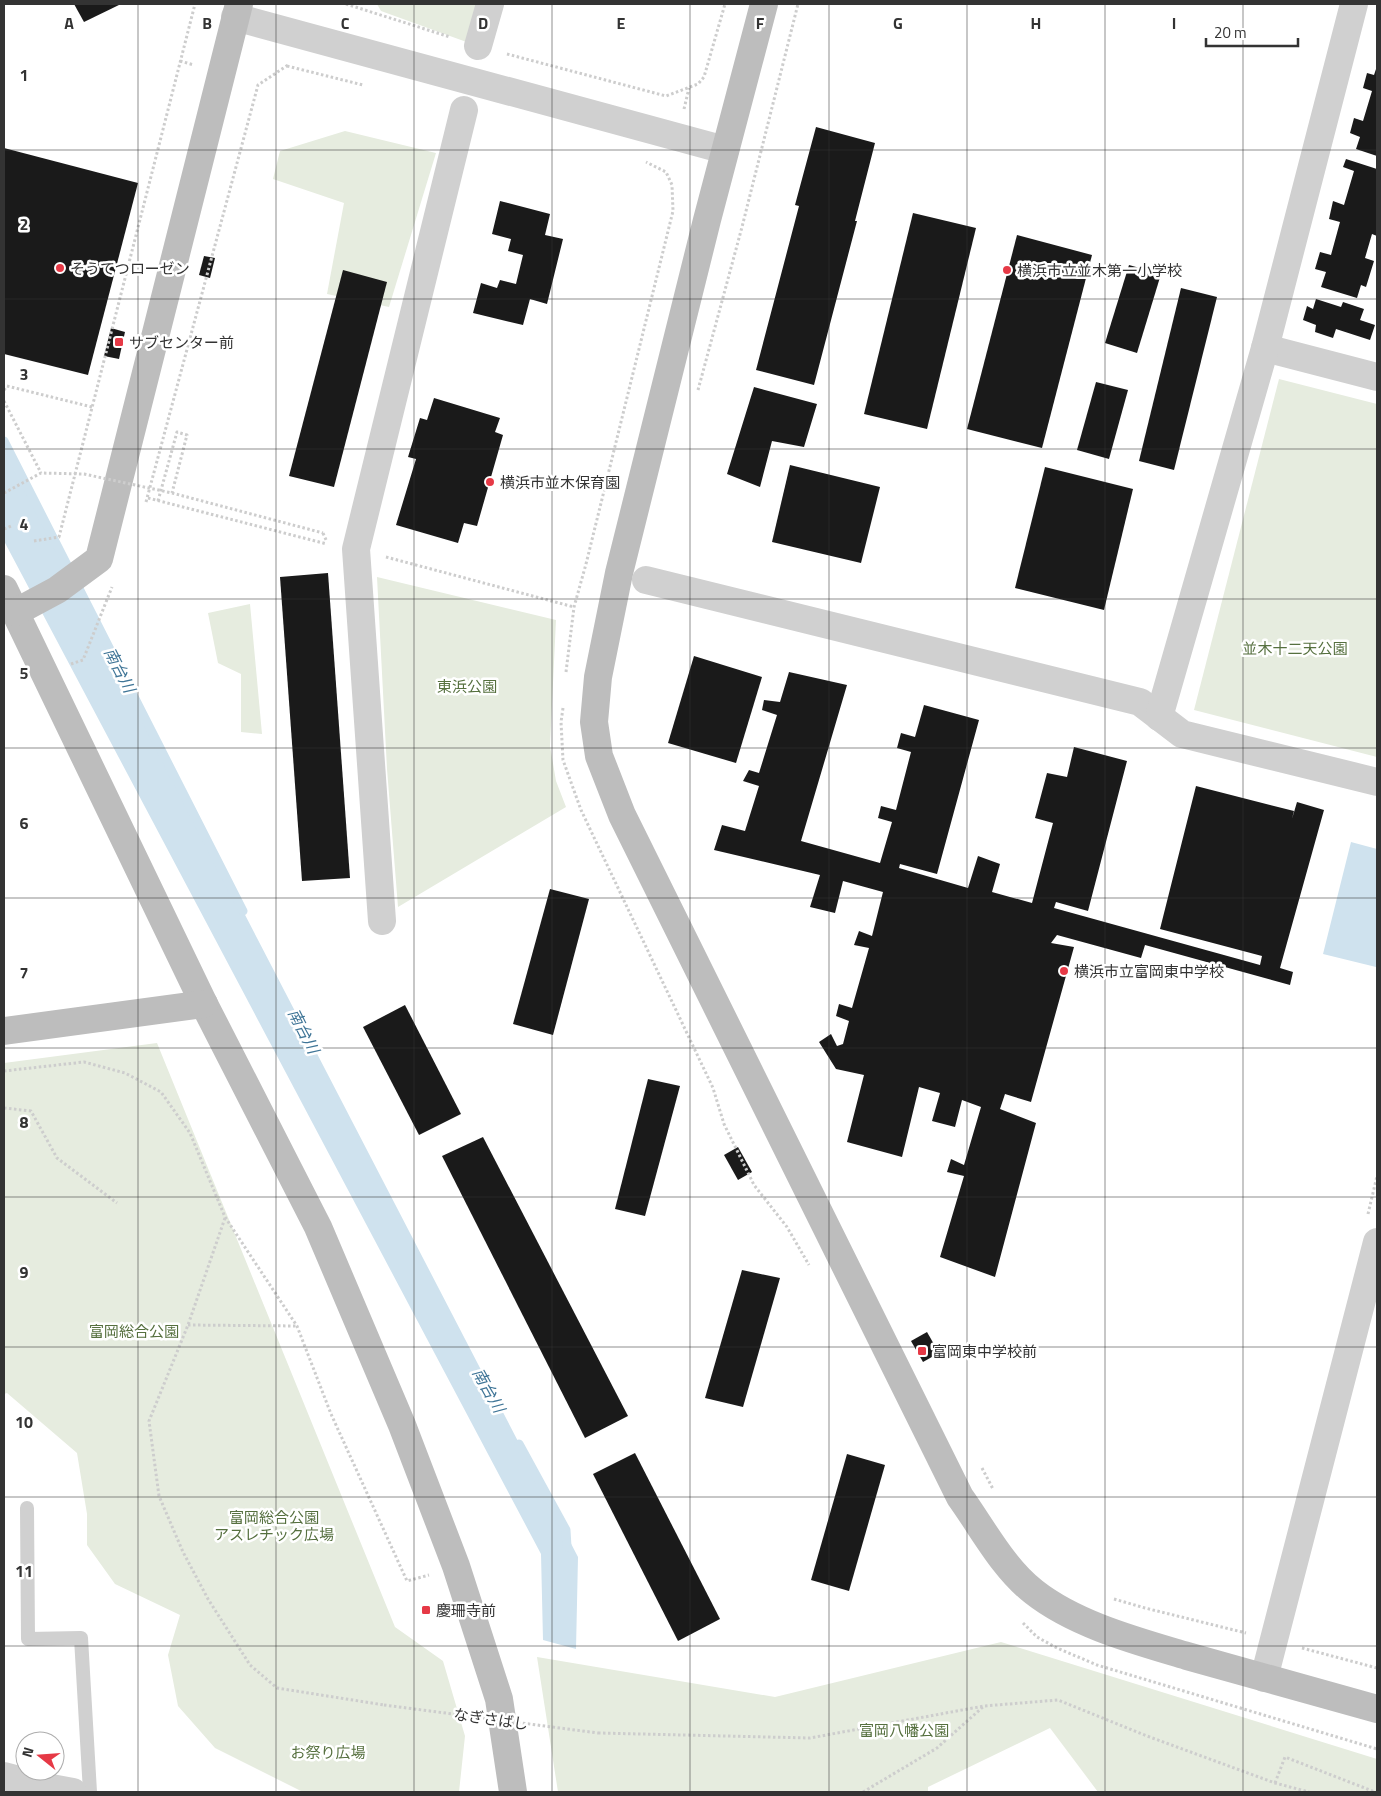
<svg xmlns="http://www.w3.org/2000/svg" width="1381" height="1796" viewBox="0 0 1381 1796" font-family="'Titillium Web','Noto Sans JP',sans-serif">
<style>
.green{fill:#e6ecdf}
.water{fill:#cfe2ee}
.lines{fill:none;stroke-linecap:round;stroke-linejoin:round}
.stream{stroke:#cfe2ee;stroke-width:9}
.building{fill:#1a1a1a}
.path{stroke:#cdcdcd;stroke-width:3;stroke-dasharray:2.5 2.5;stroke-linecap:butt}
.lane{stroke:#d0d0d0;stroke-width:14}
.street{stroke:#d0d0d0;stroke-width:28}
.secondary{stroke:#bdbdbd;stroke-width:28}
.path-bridge{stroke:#cdcdcd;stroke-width:3;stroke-dasharray:2.5 2.5;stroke-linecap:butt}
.grid{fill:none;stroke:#333;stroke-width:1;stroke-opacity:0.55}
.poi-dot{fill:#e63946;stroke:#fff;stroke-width:2}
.labels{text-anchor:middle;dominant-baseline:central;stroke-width:5;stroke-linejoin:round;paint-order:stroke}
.poi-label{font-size:15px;fill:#333;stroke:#fff;text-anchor:start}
.park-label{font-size:15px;fill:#56703f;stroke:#fff}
.street-label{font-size:15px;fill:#333;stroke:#fff}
.water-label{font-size:16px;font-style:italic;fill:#3f7597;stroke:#fff}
.grid-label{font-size:16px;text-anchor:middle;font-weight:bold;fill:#333;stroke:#fff;stroke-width:5;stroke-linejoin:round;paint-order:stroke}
</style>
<rect width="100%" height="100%" fill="#fff"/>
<g class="green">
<path d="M377,4H483L472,44L381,11Z"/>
<path d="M345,131L436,153L389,307L327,294L344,203L273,179L280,151Z"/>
<path d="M1279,379L1377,404V757L1194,710Z"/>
<path d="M377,577L556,620L550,746L556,781L566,807L398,907L387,769Z"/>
<path d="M250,604L262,734L241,732V674L218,663L208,613Z"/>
<path d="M157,1043L395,1627L443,1661L465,1736L459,1792H303L215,1748L178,1706L168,1655L180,1615L115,1584L87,1545V1514L77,1453L7,1393L4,1394V1063Z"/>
<path d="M1001,1642L1377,1759V1792H1098L1050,1728L928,1787V1792H558L537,1657L775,1697Z"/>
</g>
<g class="water">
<path d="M4,450L578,1557L576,1649L543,1640L541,1554L4,541Z"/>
<path d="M1351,842L1377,849V962L1376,967L1323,954Z"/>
</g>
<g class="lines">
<g class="stream">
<path d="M4,441L243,911"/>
<path d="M519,1444L566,1530L567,1547"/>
</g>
</g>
<g class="building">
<path d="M74,4H121L84,22Z"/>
<path d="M1377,66V156L1356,149L1360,137L1350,133L1354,118L1363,121L1372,91L1363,88L1367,73L1374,75Z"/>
<path d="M816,127L875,143L855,221H857L814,385L756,370L799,206L795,205Z"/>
<path d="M4,148L138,183L88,375L4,354Z"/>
<path d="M1346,159L1377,169V236L1372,234L1365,258L1374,261L1366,287L1361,285L1357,298L1321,287L1326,272L1315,269L1320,252L1331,255L1340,222L1329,219L1333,201L1344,205L1354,171L1343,167Z"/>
<path d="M500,201L550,214L545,235L563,239L547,304L530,299L523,325L473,313L481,283L497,288L500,280L516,284L523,255L508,251L511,239L492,234Z"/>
<path d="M913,213L976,228L927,429L864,414Z"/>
<path d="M1017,235L1092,255L1042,448L967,429Z"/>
<path d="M204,256L215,258L210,278L199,275Z"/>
<path d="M1129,265L1161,274L1137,353L1105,343Z"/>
<path d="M343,270L387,282L334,487L289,476Z"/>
<path d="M1181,288L1217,297L1174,470L1139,461Z"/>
<path d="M1316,299L1341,307L1343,302L1364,309L1360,320L1375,325L1370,340L1336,329L1333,338L1315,332L1316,325L1303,320L1307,306L1313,309Z"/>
<path d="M111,328L125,332L119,359L104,356Z"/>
<path d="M1096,382L1128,390L1109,459L1077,450Z"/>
<path d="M754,387L817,404L804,447L772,441L760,487L727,474Z"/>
<path d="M434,398L500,418L495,432L503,435L477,526L464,523L458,543L396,525L416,459L408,457L420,418L427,420Z"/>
<path d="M790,465L880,487L861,563L772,542Z"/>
<path d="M1045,467L1133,489L1104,610L1015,588Z"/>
<path d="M328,573L350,878L302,881L280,577Z"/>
<path d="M694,656L762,677L736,763L668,743Z"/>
<path d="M789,672L847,685L801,841L880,863L892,822L878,818L881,806L896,810L911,752L897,748L901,733L915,737L924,705L979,720L937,874L900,864L899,868L968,888L978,856L1000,864L992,892L1032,903L1053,823L1035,818L1047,773L1067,777L1074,747L1127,761L1088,911L1056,902L1054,908L1260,965L1262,956L1160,929L1196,786L1294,811L1292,819L1297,802L1324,810L1280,968L1293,972L1290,985L1145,945L1141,958L1057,935L1051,943L1074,947L1031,1102L1005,1094L1000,1109L1036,1123L995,1277L940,1257L964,1176L947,1172L951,1159L964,1165L981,1107L962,1100L955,1127L932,1121L940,1093L919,1087L902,1157L847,1142L864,1075L836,1069L819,1042L831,1034L837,1046L843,1044L849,1021L836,1016L839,1004L852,1008L869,948L854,945L859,931L872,936L883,892L843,881L835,913L810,907L820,875L714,850L722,825L745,831L759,786L743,781L749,770L759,773L777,715L762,710L764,700L780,702Z"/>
<path d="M550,889L589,899L553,1035L513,1024Z"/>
<path d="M405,1005L461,1114L419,1135L363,1027Z"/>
<path d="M648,1079L680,1086L645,1216L615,1209Z"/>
<path d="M483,1137L628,1416L585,1438L442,1156Z"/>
<path d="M738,1147L752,1172L738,1180L724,1155Z"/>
<path d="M742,1270L780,1278L743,1407L705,1398Z"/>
<path d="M927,1332L939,1353L923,1362L911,1341Z"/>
<path d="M635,1453L720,1619L678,1641L593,1474Z"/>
<path d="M847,1454L885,1465L849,1591L811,1580Z"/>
</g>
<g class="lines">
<g class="path">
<path d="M346,4L450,37"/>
<path d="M507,54L666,96L698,84L704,77L725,4"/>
<path d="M180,61L194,65"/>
<path d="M287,66L363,85"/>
<path d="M684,109L689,88"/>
<path d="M4,390L7,386L92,407"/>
<path d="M698,390L742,227L798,4"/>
<path d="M4,401L41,473"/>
<path d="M148,498L327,544"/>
<path d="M158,501L177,432L187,435L172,493"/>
<path d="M146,502L258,85L288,65"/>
<path d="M4,529L11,526"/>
<path d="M323,533L327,542"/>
<path d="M34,541L59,537L195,4"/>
<path d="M386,557L574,607"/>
<path d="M71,664L83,660L112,587"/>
<path d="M566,672L574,607L586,564L673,211L672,185L666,172L646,162"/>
<path d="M563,708L561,722L563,760L581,810L713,1088L724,1124L754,1185L787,1227L809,1265"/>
<path d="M4,1071L84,1062L125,1073L161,1092L190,1133L225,1217L297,1326L331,1414L407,1581L429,1575"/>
<path d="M4,1108L31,1111L57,1158L117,1203"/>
<path d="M1368,1214L1377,1176"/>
<path d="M225,1218L188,1325L149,1421L159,1496L183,1552L208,1599L250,1665L277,1688L384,1705"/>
<path d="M188,1325L297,1326"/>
<path d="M982,1468L993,1489"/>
<path d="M1114,1599L1145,1608L1246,1633"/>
<path d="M1023,1623L1037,1637L1057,1648L1097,1665L1377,1749"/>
<path d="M1302,1648L1377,1668"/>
<path d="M598,1733L810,1738L984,1706L1058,1700L1147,1736L1275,1783L1309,1792"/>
<path d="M1275,1783L1285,1757L1375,1792"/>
<path d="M863,1792L937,1748L984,1706"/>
</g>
<path class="lane" d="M27,1508L28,1639L81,1638L90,1792"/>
<g class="street">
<path d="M235,17L725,150"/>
<path d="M478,46L490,4"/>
<path d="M1265,348L1377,377"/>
<path d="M646,580L1140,702L1182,734L1377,782"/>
<path d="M1159,717L1265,348L1354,4"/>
<path d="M382,921L356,549L464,110"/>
<path d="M1264,1678L1377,1242"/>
<path d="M4,1776L46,1787L73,1792"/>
</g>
<g class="secondary">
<path d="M764,4L707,220L619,573L598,677L594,722L599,756L622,815L960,1497C983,1529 1003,1568 1034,1592C1076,1625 1137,1641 1187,1656C1251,1674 1314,1692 1377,1709"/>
<path d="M4,589L204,1004L318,1227L402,1425L456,1566L499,1699L513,1792"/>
<path d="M16,612L57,590L99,559L239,4"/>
<path d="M4,1031L204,1004"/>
</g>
<g class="path-bridge">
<path d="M4,493L41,473L84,474L172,493L323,533"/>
<path d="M384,1705L598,1733"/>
</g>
</g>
<path class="grid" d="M138,4V1792M276,4V1792M414,4V1792M552,4V1792M690,4V1792M829,4V1792M967,4V1792M1105,4V1792M1243,4V1792M4,150H1377M4,299H1377M4,449H1377M4,599H1377M4,748H1377M4,898H1377M4,1048H1377M4,1197H1377M4,1347H1377M4,1497H1377M4,1646H1377"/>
<g class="poi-dot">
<circle cx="60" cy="268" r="5"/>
<circle cx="1007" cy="270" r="5"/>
<rect x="114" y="337" width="10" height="10" rx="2.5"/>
<circle cx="490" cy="482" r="5"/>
<circle cx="1064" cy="971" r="5"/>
<rect x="917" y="1346" width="10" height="10" rx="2.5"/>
<rect x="421" y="1605" width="10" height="10" rx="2.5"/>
</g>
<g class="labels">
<g class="poi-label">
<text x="70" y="268">そうてつローゼン</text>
<text x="1017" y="270">横浜市立並木第一小学校</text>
<text x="129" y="342">サブセンター前</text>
<text x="500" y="482">横浜市並木保育園</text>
<text x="1074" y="971">横浜市立富岡東中学校</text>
<text x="932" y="1351">富岡東中学校前</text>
<text x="436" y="1610">慶珊寺前</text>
</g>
<g class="park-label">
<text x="1295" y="648">並木十二天公園</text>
<text x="467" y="686">東浜公園</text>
<text x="134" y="1331">富岡総合公園</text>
<text x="274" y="1517">富岡総合公園<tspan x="274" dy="17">アスレチック広場</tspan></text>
<text x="904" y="1730">富岡八幡公園</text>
<text x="328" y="1752">お祭り広場</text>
</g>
<g class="street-label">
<text transform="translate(491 1719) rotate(8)">なぎさばし</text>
</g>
<g class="water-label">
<text transform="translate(120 670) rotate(63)">南台川</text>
<text transform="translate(304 1031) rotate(63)">南台川</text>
<text transform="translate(489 1390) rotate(61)">南台川</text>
</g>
</g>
<g class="grid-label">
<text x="69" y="29">A</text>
<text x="207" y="29">B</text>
<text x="345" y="29">C</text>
<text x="483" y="29">D</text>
<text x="621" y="29">E</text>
<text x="760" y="29">F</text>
<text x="898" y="29">G</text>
<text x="1036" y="29">H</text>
<text x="1174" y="29">I</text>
<text x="24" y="81">1</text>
<text x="24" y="230">2</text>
<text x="24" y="380">3</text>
<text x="24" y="530">4</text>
<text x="24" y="679">5</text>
<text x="24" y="829">6</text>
<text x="24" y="979">7</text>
<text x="24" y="1128">8</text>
<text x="24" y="1278">9</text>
<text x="24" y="1428">10</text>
<text x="24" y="1577">11</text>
</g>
<rect width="1381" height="1796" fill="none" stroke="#333333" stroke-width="10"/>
<g transform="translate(40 1756) rotate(287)"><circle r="24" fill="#ffffff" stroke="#adadad"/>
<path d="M0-4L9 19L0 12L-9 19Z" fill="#e63946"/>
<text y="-8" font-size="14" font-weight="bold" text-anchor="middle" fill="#333333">N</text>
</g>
<path d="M1206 38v8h92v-8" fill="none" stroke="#333333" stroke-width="2.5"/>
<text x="1214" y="38" font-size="15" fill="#333333" stroke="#ffffff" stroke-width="4" paint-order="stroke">20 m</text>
</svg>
